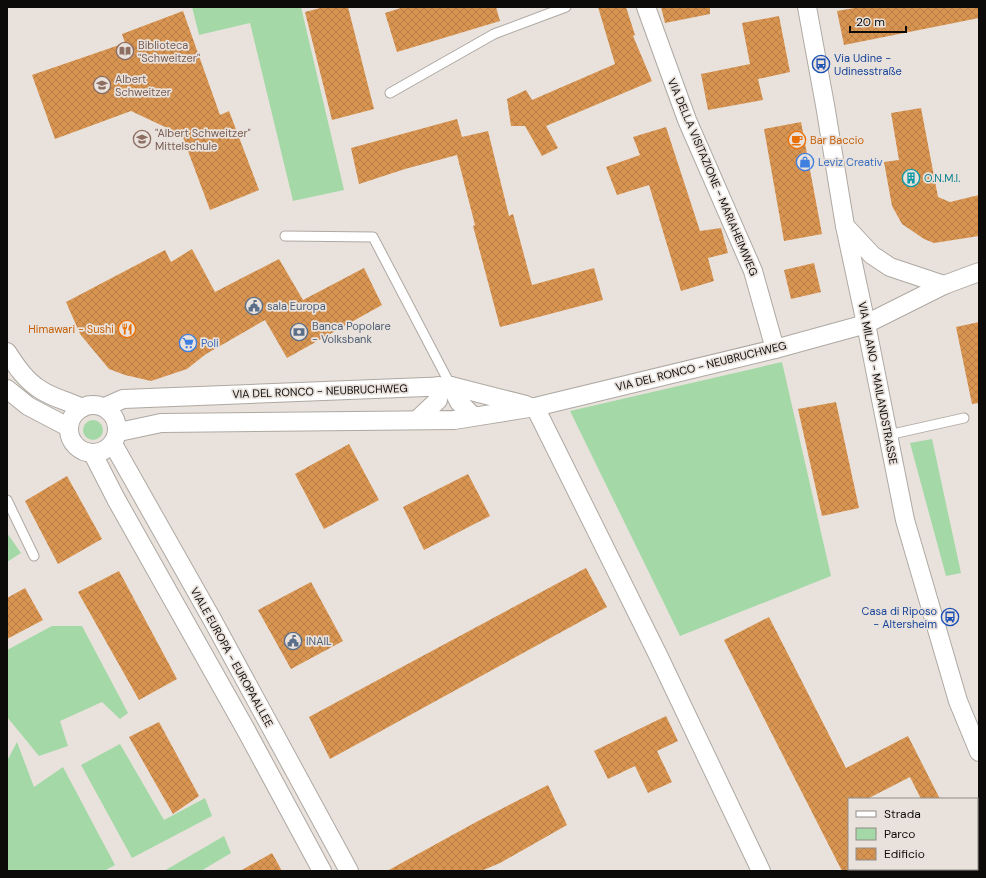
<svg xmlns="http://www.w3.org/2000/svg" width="986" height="878" viewBox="0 0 986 878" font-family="'DM Sans',sans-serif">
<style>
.green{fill:#a4d9a7}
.building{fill:url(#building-cross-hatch)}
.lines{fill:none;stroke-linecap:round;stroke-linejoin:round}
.lane-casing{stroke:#aea8a2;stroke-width:11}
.street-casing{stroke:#aea8a2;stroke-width:20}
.lane{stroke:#fff;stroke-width:9}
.street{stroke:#fff;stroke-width:18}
.labels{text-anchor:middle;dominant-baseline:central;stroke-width:3.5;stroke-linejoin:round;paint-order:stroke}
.education-label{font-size:11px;fill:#785e54;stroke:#e9e2dc;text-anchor:start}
.transit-label{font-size:11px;fill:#164399;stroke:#e9e2dc;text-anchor:start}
.food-label{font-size:11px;fill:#c56008;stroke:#e9e2dc;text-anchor:start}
.shop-label{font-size:11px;fill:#366cbe;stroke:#e9e2dc;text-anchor:start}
.street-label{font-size:11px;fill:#0d0b09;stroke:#e9e2dc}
.culture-label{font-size:11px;fill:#0d838f;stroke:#e9e2dc;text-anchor:start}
.service-label{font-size:11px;fill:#4e5e75;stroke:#e9e2dc;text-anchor:start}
</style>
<defs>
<pattern id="building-cross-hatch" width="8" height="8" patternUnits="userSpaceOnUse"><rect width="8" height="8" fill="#d89451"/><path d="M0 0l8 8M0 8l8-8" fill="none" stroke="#b87e45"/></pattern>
</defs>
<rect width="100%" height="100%" fill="#e9e2dc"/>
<g class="green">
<path d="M192,7H301L344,190L293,201L250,23L199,35Z"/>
<path d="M782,362L831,576L680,636L570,411Z"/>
<circle cx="93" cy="430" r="10"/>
<path d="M932,439L961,573L946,576L910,443Z"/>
<path d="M7,533L21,553L7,562Z"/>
<path d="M52,626H82L128,713L120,719L102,702L60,721L68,746L39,756L7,717V650Z"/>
<path d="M17,742L34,787L63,767L115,865L104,871H7V761Z"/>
<path d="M120,744L164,820L205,798L212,816L132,858L81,765Z"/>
<path d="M224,836L231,853L201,871H164Z"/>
</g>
<g class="building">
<path d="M324,7H348L374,109L332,120L305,12Z"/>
<path d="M404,7H496L500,21L397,52L385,13Z"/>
<path d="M598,7H626L635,35L633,36L652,81L546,126L558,148L542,156L525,126H511L507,99L526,90L532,100L615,64Z"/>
<path d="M661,7H710V14L665,23Z"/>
<path d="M860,7H979V18L844,45L837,11Z"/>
<path d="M183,11L220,115L229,111L259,190L210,210L182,135L131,111L55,139L32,75L125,43L122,34Z"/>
<path d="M779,16L790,72L758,79L763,100L708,110L701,74L750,64L742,23Z"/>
<path d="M921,108L938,197L950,202L979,195V236L934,243L924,239L902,224L892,206L884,162L899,160L891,113Z"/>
<path d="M457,119L462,137L488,131L509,216L513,214L532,285L594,268L603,300L500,327L473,226L475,225L457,155L405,169L359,184L351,148Z"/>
<path d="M801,122L822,234L784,241L764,129Z"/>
<path d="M666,127L700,231L721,228L728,253L708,258L714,281L681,291L649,185L617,195L606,167L640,155L633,137Z"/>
<path d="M192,249L215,292L279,259L303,300L364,268L382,305L287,358L265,320L206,354L187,369L151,381L125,375L109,369L80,334L66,302L165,250L171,262Z"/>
<path d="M814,263L821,292L791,299L784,270Z"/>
<path d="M979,322V403L972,404L956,327Z"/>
<path d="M836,402L859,508L822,516L798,409Z"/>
<path d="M349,444L379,500L324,529L295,474Z"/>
<path d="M468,474L490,516L424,550L403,507Z"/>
<path d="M67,476L102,539L58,564L25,501Z"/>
<path d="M586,568L607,607L330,759L309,717Z"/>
<path d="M119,571L177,679L139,700L78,592Z"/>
<path d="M311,582L343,641L291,669L258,610Z"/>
<path d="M25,588L43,620L7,639V598Z"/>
<path d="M769,617L846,768L908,736L940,799H921L910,777L867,799H849V871H842L724,640Z"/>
<path d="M666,716L678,741L657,751L672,782L648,793L635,766L608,779L594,751Z"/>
<path d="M159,722L199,796L173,814L129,737Z"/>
<path d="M548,785L567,825L500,863L481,871H387L478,821Z"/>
<path d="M272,853L282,871H240Z"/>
</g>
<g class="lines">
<defs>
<g id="lane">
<path d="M390,93L494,34L566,7"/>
<path d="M285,236L373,237L451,386"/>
<path d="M888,435L964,418"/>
<path d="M7,500L34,556"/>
</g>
<g id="street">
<path d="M646,7L687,120L753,271L775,349"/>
<path d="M807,7L825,105L845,226L866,324L905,520L958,701L979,752"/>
<path d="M845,226L872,255L890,267L944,285"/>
<path d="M7,352C16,366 26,381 41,390C53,398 68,401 82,408"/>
<path d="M451,386L459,402L473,416"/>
<path d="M7,389L28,406L68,427"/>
<circle cx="93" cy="429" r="24"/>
<path d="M105,407L123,399L451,386L526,405"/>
<path d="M535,407L658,655L761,871"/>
<path d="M418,419L438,400V386"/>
<path d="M119,432L161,423L454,420L535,407L775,349L866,324L944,285L979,272"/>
<path d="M113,444L213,621L349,871"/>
<path d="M93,454L116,499L246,730L322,871"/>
</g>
</defs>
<use href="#lane" class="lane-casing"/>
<use href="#street" class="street-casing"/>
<use href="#lane" class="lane"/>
<use href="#street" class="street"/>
</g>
<defs>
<symbol id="library-ring" viewBox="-11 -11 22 22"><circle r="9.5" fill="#e9e2dc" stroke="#8d6e63" stroke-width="1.5"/><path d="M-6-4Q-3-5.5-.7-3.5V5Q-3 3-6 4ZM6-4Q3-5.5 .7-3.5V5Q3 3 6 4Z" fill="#8d6e63"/></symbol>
<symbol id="bus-ring" viewBox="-11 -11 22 22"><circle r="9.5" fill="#e9e2dc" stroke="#1a4fb4" stroke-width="1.5"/><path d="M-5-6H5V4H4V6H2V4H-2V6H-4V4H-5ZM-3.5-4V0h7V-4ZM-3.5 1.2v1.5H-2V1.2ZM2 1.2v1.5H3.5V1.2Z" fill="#1a4fb4"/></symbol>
<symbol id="school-ring" viewBox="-11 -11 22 22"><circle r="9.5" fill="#e9e2dc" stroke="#8d6e63" stroke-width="1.5"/><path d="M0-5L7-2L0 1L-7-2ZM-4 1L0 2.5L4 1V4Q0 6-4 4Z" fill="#8d6e63"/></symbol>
<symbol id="cafe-ring" viewBox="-11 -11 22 22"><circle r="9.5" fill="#e9e2dc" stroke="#e8710a" stroke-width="1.5"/><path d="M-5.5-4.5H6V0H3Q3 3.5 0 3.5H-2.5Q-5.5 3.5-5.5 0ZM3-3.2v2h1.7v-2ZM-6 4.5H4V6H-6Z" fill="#e8710a"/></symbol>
<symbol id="shop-ring" viewBox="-11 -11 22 22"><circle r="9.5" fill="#e9e2dc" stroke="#3f7fe0" stroke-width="1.5"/><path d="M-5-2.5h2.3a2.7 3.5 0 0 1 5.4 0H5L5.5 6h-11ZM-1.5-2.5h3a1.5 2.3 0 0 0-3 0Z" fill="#3f7fe0"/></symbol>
<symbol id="building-ring" viewBox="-11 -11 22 22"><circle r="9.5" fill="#e9e2dc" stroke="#0f9aa8" stroke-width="1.5"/><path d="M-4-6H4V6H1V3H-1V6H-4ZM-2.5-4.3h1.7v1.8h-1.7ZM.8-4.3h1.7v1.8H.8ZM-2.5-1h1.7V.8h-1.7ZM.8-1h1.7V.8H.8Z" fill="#0f9aa8"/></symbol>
<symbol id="civic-ring" viewBox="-11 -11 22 22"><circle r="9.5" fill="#e9e2dc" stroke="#5c6f8a" stroke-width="1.5"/><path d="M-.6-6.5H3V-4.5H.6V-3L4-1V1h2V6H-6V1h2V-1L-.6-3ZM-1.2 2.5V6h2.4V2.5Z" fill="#5c6f8a"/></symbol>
<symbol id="restaurant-ring" viewBox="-11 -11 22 22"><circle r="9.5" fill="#e9e2dc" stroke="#e8710a" stroke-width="1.5"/><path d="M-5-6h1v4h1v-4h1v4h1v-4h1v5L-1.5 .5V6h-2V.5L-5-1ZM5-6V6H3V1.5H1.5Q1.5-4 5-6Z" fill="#e8710a"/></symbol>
<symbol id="bank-ring" viewBox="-11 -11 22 22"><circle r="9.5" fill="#e9e2dc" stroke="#5c6f8a" stroke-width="1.5"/><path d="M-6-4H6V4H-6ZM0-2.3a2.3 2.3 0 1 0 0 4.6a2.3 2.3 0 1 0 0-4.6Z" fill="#5c6f8a"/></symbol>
<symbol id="supermarket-ring" viewBox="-11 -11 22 22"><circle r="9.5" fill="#e9e2dc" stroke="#3f7fe0" stroke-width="1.5"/><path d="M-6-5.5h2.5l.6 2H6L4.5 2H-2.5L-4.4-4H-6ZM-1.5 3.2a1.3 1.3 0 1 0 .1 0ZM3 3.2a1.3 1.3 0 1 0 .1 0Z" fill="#3f7fe0"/></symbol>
</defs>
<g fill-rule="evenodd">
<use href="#library-ring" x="115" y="41" width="20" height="20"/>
<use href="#bus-ring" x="811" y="54" width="20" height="20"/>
<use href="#school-ring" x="92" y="75" width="20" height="20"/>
<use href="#school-ring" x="132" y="129" width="20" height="20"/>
<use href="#cafe-ring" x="787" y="130" width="20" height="20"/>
<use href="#shop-ring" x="795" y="152" width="20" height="20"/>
<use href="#building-ring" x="901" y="168" width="20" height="20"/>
<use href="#civic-ring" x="244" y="296" width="20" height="20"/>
<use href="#restaurant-ring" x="117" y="319" width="20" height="20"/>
<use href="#bank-ring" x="289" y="322" width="20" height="20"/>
<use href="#supermarket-ring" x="178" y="333" width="20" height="20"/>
<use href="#bus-ring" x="940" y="607" width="20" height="20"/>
<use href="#civic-ring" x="283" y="631" width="20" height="20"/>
</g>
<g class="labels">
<g class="education-label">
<text x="138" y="45">Biblioteca<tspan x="138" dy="13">"Schweitzer"</tspan></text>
<text x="115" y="79">Albert<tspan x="115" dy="13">Schweitzer</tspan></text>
<text x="155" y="133">"Albert Schweitzer"<tspan x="155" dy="13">Mittelschule</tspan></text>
</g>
<g class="transit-label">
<text x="834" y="58">Via Udine -<tspan x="834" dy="13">Udinesstraße</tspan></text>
<text x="937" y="611" text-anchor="end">Casa di Riposo<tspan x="937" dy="13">- Altersheim</tspan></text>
</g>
<g class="food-label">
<text x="810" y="140">Bar Baccio</text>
<text x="114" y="329" text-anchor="end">Himawari - Sushi</text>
</g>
<g class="shop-label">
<text x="818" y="162">Leviz Creativ</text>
<text x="201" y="343">Poli</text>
</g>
<g class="street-label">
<text transform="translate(713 177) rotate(67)">VIA DELLA VISITAZIONE - MARIAHEIMWEG</text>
<text transform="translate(701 366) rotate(-14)">VIA DEL RONCO - NEUBRUCHWEG</text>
<text transform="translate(878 383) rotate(79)">VIA MILANO - MAILANDSTRASSE</text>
<text transform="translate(320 391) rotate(-2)">VIA DEL RONCO - NEUBRUCHWEG</text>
<text transform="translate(232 657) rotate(61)">VIALE EUROPA - EUROPAALLEE</text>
</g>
<g class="culture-label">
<text x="924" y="178">O.N.M.I.</text>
</g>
<g class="service-label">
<text x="267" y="306">sala Europa</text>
<text x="312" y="326">Banca Popolare<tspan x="312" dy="13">- Volksbank</tspan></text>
<text x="306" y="641">INAIL</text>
</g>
</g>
<rect width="986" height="878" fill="none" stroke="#0d0b09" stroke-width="16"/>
<rect x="848" y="798" width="130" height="72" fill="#e9e2dc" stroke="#918c88"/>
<rect x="856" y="811" width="20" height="6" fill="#ffffff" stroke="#918c88"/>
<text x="884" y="818" font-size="12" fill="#0d0b09">Strada</text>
<rect x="856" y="828" width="20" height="12" fill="#a4d9a7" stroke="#918c88"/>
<text x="884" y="838" font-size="12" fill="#0d0b09">Parco</text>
<rect x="856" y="848" width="20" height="12" fill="url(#building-cross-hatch)" stroke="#918c88"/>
<text x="884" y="858" font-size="12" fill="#0d0b09">Edificio</text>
<path d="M850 26v6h56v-6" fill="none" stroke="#0d0b09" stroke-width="2"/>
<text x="856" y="26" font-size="12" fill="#0d0b09" stroke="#e9e2dc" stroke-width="3" paint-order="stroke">20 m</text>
</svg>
